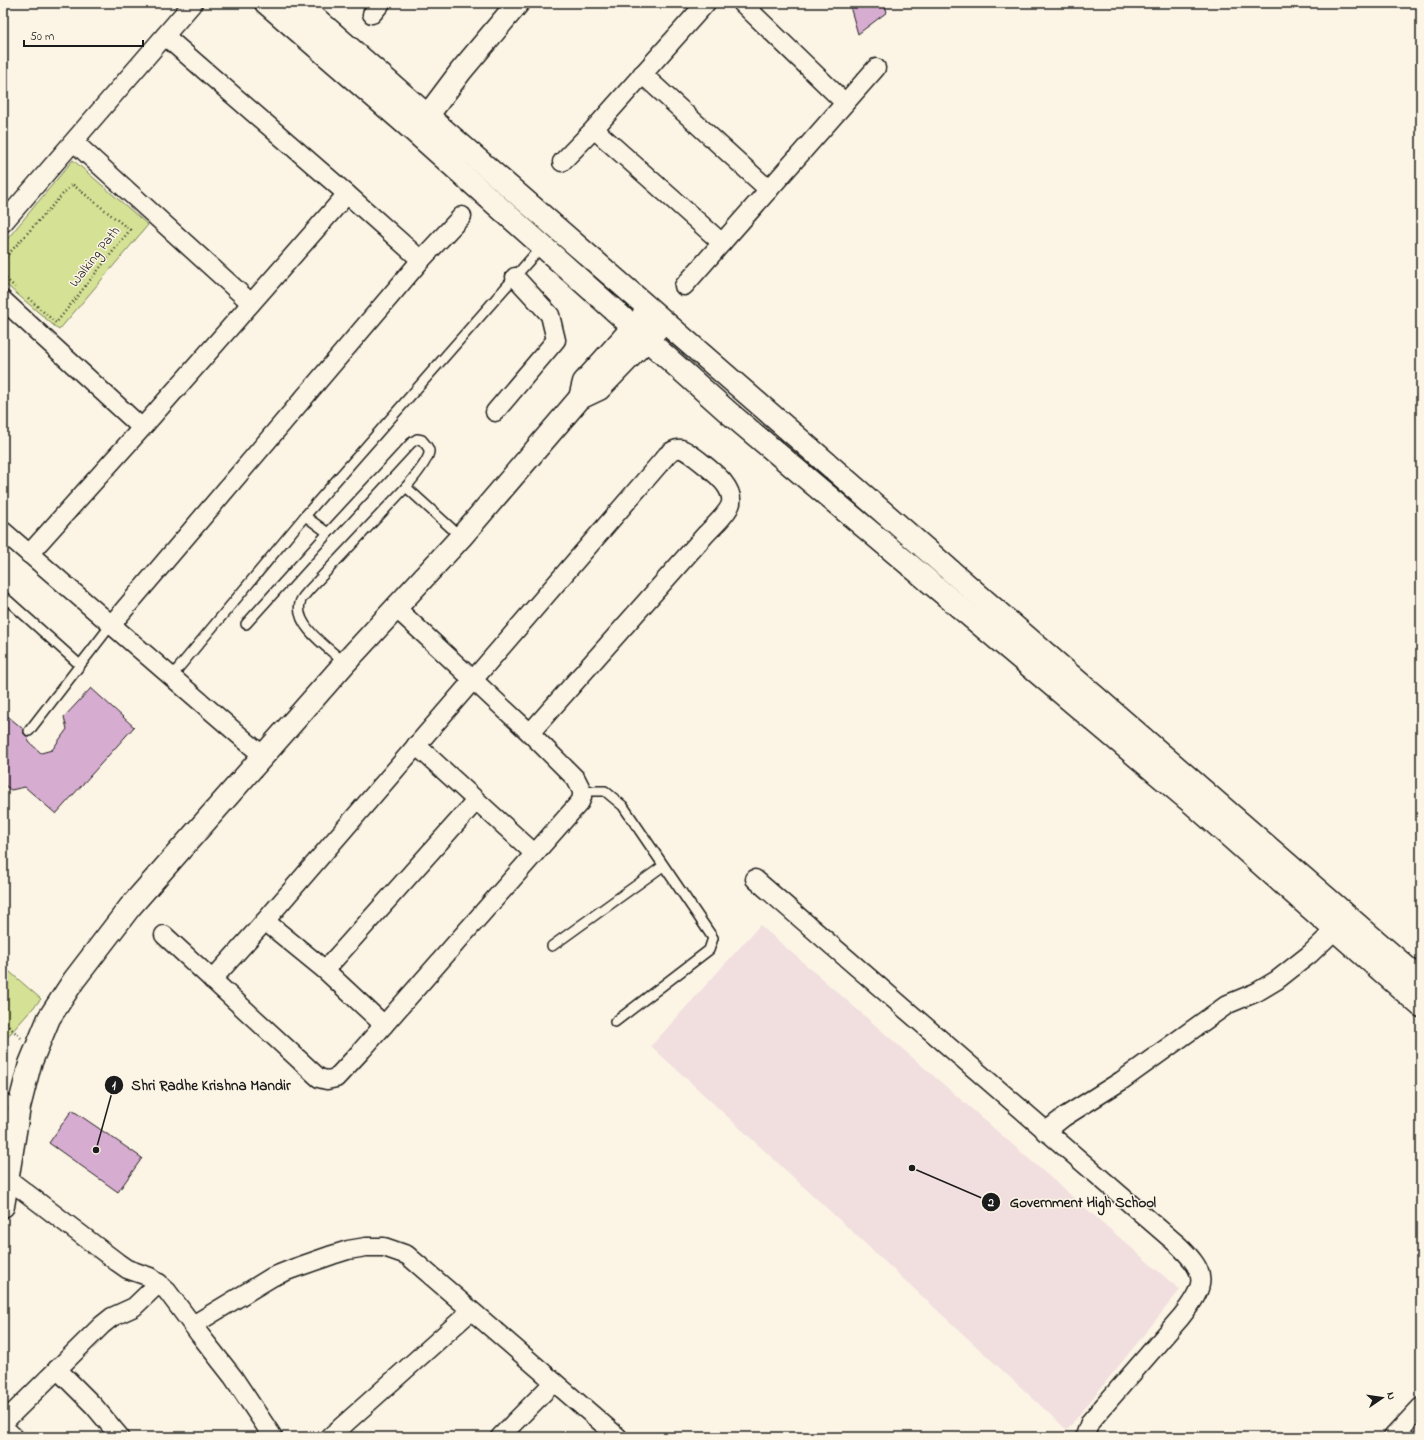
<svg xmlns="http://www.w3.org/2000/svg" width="1424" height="1440" viewBox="0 0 1424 1440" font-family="'Indie Flower',sans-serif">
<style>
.built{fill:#f1dfdf}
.green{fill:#d5e295;stroke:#787f58}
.building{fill:#d7acd1;stroke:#1c1c1c}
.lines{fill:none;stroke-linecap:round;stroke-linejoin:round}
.lane-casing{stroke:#1c1c1c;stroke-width:12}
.street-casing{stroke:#1c1c1c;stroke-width:21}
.secondary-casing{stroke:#1c1c1c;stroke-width:25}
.path{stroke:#1c1c1c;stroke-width:2.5;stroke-dasharray:1 3;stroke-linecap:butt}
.lane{stroke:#fcf5e5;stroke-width:9}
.street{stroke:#fcf5e5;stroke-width:18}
.secondary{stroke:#fcf5e5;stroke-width:22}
.labels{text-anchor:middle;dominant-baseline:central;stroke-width:3;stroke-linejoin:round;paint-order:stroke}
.street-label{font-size:14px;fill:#1c1c1c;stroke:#fcf5e5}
.leader{fill:none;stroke:#1c1c1c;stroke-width:1.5}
.callout-dot{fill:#1c1c1c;stroke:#fcf5e5;stroke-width:1.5}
.mark-label{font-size:12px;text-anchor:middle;font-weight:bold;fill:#fff}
.callout-label{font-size:15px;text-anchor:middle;font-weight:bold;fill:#1c1c1c;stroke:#fcf5e5;stroke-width:3;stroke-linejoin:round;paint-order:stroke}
</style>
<rect width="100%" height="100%" fill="#fcf5e5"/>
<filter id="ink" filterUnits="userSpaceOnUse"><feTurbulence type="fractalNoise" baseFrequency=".025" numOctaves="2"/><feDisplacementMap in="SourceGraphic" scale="8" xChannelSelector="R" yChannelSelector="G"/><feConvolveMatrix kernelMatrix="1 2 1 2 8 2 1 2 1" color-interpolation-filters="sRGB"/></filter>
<g filter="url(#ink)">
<path class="built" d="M760,925L1180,1290L1067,1430L651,1046Z"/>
<g class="green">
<path d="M73,160L148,225L59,330L3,282V244Z"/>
<path d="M3,966L41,999L3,1042Z"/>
</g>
<g class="building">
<path d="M849,3H884L887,12L858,34Z"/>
<path d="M91,688L134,727L56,814L25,787L11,790L4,785L3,712L23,729L24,734L28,737L29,742L41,753L52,750L67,729L64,717Z"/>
<path d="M72,1110L142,1158L118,1192L49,1143Z"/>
</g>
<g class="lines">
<defs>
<g id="lane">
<path d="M328,533L411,443L417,439L422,440C424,443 429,447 429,451C430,459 412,480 406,487L461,537"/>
<path d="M3,596L80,665"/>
<path d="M246,624L328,533L305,516"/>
<path d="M345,663C330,649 294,626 300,603C301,598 306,594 309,590L406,487"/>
<path d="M171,677L305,516L542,246"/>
<path d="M29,731L111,625"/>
<path d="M582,791H605L623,806L713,938L709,950L615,1022"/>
<path d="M552,946L663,866"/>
<path d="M3,1098L19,1107"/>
</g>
<g id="street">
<path d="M742,3L845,103"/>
<path d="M372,14L381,3"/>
<path d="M165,36L347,194L421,260"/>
<path d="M642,74L769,190"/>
<path d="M594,129L722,243"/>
<path d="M74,142L251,303"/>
<path d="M562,162L594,129L706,3"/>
<path d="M3,223L193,3"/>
<path d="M684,286L876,68"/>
<path d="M3,300L142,428"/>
<path d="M495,412L556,340L550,315L515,277"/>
<path d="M3,531L262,755"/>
<path d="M29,554L142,428L347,194"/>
<path d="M111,625L421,260L462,216"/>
<path d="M416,745L534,853"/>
<path d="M755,879L1178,1245C1209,1274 1206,1285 1181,1317L1090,1422L1086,1433L1087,1437"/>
<path d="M265,921L325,970L384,1025"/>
<path d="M164,935L319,1078L327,1080L336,1078L362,1050L580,802L582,797V791L576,779L530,733L396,608"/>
<path d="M325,970L476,801"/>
<path d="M212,980L265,921L667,455C670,452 676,448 681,449C688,450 719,476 724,483C728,488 732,496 731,503C729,512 713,527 706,534L530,733"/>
<path d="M1045,1132L1064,1117L1121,1081L1228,1004L1257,992L1277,980L1310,954L1335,930"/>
<path d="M8,1179L117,1262L127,1269L150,1277L167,1291L200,1335L233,1377L273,1437"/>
<path d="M193,1325L272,1277L292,1269L332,1255L348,1250L366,1247H384L407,1255L618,1437"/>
<path d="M57,1369L94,1406L120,1437"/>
<path d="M3,1423L102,1325L112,1317L134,1307L159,1283"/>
<path d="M3,1427L14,1437"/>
<path d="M330,1437L471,1311"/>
<path d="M500,1437L554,1382"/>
<path d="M1393,1437L1421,1407"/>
</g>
<g id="secondary">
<path d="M266,3L415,132L728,412L1192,803L1421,1006"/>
<path d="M298,3L1421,980"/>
<path d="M419,127L461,71L518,3"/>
<path d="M580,398L584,382L643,316"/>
<path d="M3,1206L19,1107L30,1064L49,1018L74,980L130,907L345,663L461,537L580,398L599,389L656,330"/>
</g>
</defs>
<use href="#lane" class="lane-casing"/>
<use href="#street" class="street-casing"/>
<use href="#secondary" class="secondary-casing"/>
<g class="path">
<path d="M3,260L72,184L130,230L56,323L26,296"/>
<path d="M3,276L15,287"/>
<path d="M3,1021L21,1038"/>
</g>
<use href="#lane" class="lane"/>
<use href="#street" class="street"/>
<use href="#secondary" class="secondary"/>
</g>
</g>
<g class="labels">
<g class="street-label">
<text transform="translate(95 257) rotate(-52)">Walking Path</text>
</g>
</g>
<path class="leader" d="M96 1150L114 1085M912 1168L991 1202"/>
<g class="callout-dot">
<circle cx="96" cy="1150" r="4"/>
<circle cx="912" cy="1168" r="4"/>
<circle cx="114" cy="1085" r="10"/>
<circle cx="991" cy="1202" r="10"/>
</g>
<g class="mark-label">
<text x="114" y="1089">1</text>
<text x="991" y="1206">2</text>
</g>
<g class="callout-label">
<text x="211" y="1090">Shri Radhe Krishna Mandir</text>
<text x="1083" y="1207">Government High School</text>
</g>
<rect width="1424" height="1440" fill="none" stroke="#fcf5e5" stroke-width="16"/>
<rect x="8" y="8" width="1408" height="1424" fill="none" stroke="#1c1c1c" stroke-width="1.5" filter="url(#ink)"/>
<g transform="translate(1382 1398) rotate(77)" stroke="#fcf5e5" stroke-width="3" paint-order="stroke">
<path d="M0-3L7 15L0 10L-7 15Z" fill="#1c1c1c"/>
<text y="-6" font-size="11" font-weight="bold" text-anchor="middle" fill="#1c1c1c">N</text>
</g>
<path d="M24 40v6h119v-6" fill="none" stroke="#1c1c1c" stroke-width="2"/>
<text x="30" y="40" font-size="12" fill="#1c1c1c" stroke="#fcf5e5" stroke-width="3" paint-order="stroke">50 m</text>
</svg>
